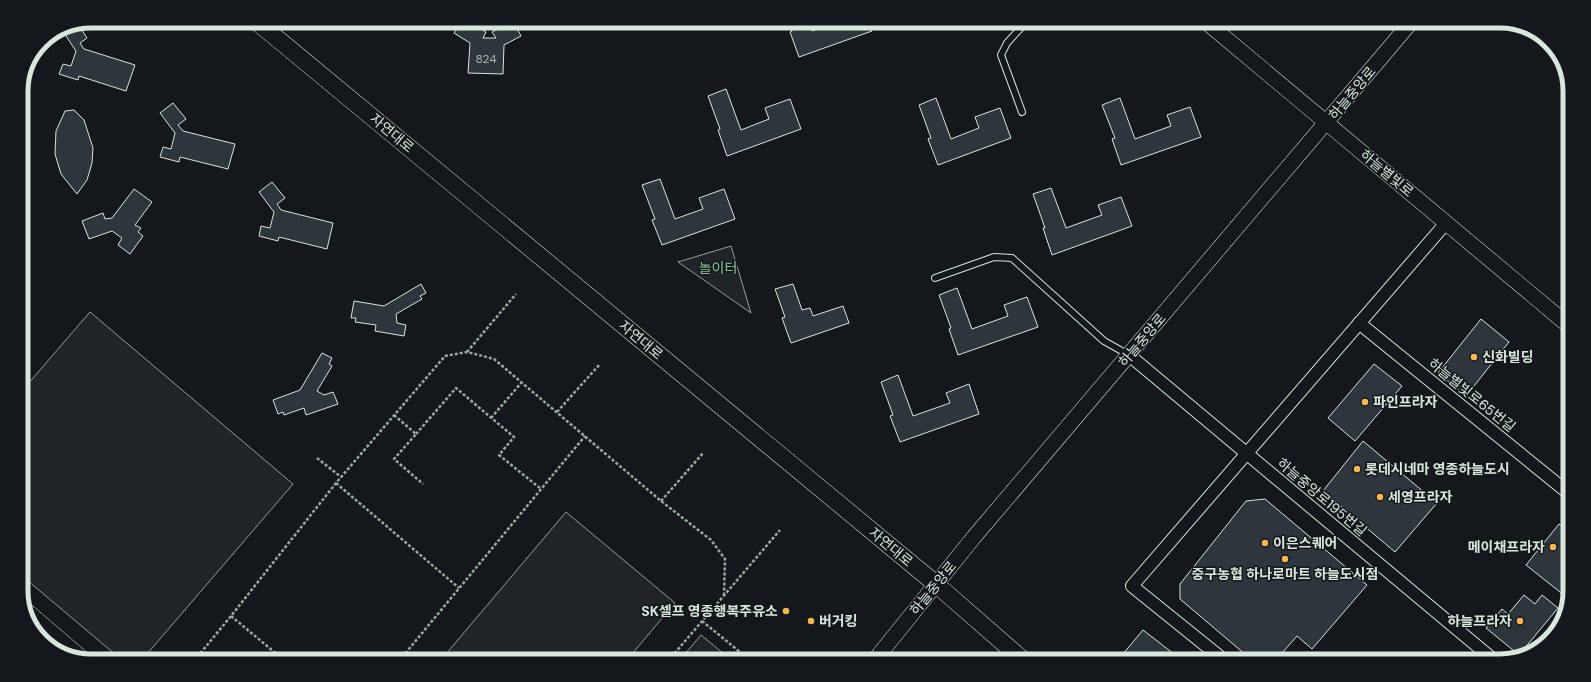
<svg xmlns="http://www.w3.org/2000/svg" width="1591" height="682" viewBox="0 0 1591 682" font-family="'DM Sans','Noto Sans KR',sans-serif">
<style>
.green{fill:#202428;stroke:#939e99}
.building{fill:#2c363c;stroke:#d8e6dc}
.lines{fill:none;stroke-linecap:round;stroke-linejoin:round}
.service-casing{stroke:#d8e6dc;stroke-width:8}
.minor-casing{stroke:#d8e6dc;stroke-width:14}
.tertiary-casing{stroke:#d8e6dc;stroke-width:16}
.secondary-casing{stroke:#d8e6dc;stroke-width:18}
.path{stroke:#9da8a2;stroke-width:2.5;stroke-dasharray:3 2;stroke-linecap:butt}
.service{stroke:#14181c;stroke-width:6}
.minor{stroke:#14181c;stroke-width:12}
.tertiary{stroke:#14181c;stroke-width:15}
.secondary{stroke:#14181c;stroke-width:17}
.poi-dot{fill:#ffb74d;stroke:#14181c;stroke-width:1.5}
.labels{text-anchor:middle;dominant-baseline:central;stroke-width:3;stroke-linejoin:round;paint-order:stroke}
.number-label{font-size:12px;fill:#adbab4}
.street-label{font-size:14px;fill:#d8e6dc;stroke:#14181c}
.park-label{font-size:14px;fill:#8ac095;stroke:#14181c}
.poi-label{font-size:14px;font-weight:bold;fill:#d8e6dc;stroke:#14181c;text-anchor:start}
.rim{fill:none;stroke:#d8e6dc;stroke-width:5}
</style>
<rect width="100%" height="100%" fill="#14181c"/>
<g class="green">
<path d="M731,246L751,313L678,262Z"/>
<path d="M90,312L293,484L141,661H123L21,575V392Z"/>
<path d="M566,512L675,603L626,661H440Z"/>
<path d="M701,635L730,659L728,661H679Z"/>
</g>
<g class="building">
<path d="M462,21H469L486,32L483,38H496L492,32L513,21L521,36L504,45L503,74L468,73L470,43L454,33Z"/>
<path d="M789,21H809L812,31L841,21H869L872,31L799,57L790,32L792,31Z"/>
<path d="M78,24L87,38L80,43L84,49L135,65L126,91L79,76L78,80L59,74L63,64L71,66L76,51L62,30L69,25Z"/>
<path d="M726,89L741,130L769,119L765,108L790,99L801,129L727,156L718,130L720,129L708,96Z"/>
<path d="M936,98L951,139L979,128L975,117L1000,108L1011,138L938,165L928,139L931,138L919,105Z"/>
<path d="M1120,98L1135,139L1171,126L1167,115L1190,107L1201,137L1121,165L1112,139L1115,138L1102,105Z"/>
<path d="M173,103L186,119L178,125L183,131L235,144L228,169L180,157L179,162L160,157L163,147L171,149L175,133L160,113Z"/>
<path d="M74,110L84,120L93,148L92,163L87,180L77,194L61,174L55,154L56,131L65,111Z"/>
<path d="M660,179L675,219L703,209L699,198L724,189L735,219L662,245L652,220L655,219L642,185Z"/>
<path d="M272,182L285,198L277,204L281,210L333,223L327,249L279,237L278,241L259,236L261,226L270,228L274,212L259,192Z"/>
<path d="M1051,188L1066,228L1102,215L1098,205L1121,197L1132,226L1052,255L1043,228H1045L1033,194Z"/>
<path d="M134,189L152,202L135,225L141,228L138,232L143,236L130,254L118,245L122,238L112,231L89,239L82,221L103,213L105,219L112,218Z"/>
<path d="M421,284L426,293L420,296L422,299L396,314L397,323L406,325L404,336L375,331L376,325L355,322L356,318H351L354,301L384,306Z"/>
<path d="M793,284L802,310L810,308L813,316L843,306L849,323L791,343L782,318L785,317L775,289Z"/>
<path d="M957,288L972,329L1008,316L1004,305L1027,297L1038,327L958,355L949,329L951,328L939,295Z"/>
<path d="M1481,319L1509,342L1466,396L1438,373Z"/>
<path d="M322,353L332,358L329,364L332,366L317,391L324,395L333,392L338,404L306,415L304,408L284,415L283,412L278,414L273,400L300,390Z"/>
<path d="M1374,364L1402,386L1355,441L1328,418Z"/>
<path d="M898,375L913,416L950,403L946,393L969,384L979,414L900,442L890,416L893,415L881,382Z"/>
<path d="M1363,441L1437,503L1395,552L1323,491Z"/>
<path d="M1265,499L1367,585L1312,649L1297,636L1275,661H1253L1180,599V584L1246,501Z"/>
<path d="M1559,524L1566,529L1565,596L1526,565Z"/>
<path d="M1524,595L1535,604L1542,595L1558,608L1519,655L1486,628L1502,609L1508,614Z"/>
<path d="M1143,630L1183,661H1117Z"/>
<path d="M1446,653L1456,661H1439Z"/>
</g>
<g class="lines">
<defs>
<g id="service">
<path d="M1022,112L1001,55L1007,43L1027,21"/>
<path d="M935,278L994,257L1012,258L1104,341L1129,355"/>
</g>
<g id="minor">
<path d="M1359,323L1566,491"/>
<path d="M1129,355L1495,661"/>
<path d="M1225,661L1132,586L1446,223"/>
</g>
<g id="tertiary">
<path d="M1205,21L1568,325"/>
<path d="M27,611L84,660"/>
<path d="M874,661L974,537L1412,21"/>
</g>
<path id="secondary" d="M256,21L937,585L1024,661"/>
</defs>
<use href="#service" class="service-casing"/>
<use href="#minor" class="minor-casing"/>
<use href="#tertiary" class="tertiary-casing"/>
<use href="#secondary" class="secondary-casing"/>
<g class="path">
<path d="M467,352L516,294"/>
<path d="M557,412L600,364"/>
<path d="M394,415L416,434L394,459L423,484"/>
<path d="M491,418L522,382"/>
<path d="M416,434L456,388L514,437L499,455L541,489"/>
<path d="M317,458L341,477"/>
<path d="M336,483L459,588"/>
<path d="M661,501L704,452"/>
<path d="M231,616L285,661"/>
<path d="M702,621L751,661"/>
<path d="M194,661L231,616L336,483L445,356L467,352L494,359L661,501L711,540L725,559L724,595"/>
<path d="M399,661L585,436"/>
<path d="M668,661L780,530"/>
<path d="M737,661L743,654"/>
</g>
<use href="#service" class="service"/>
<use href="#minor" class="minor"/>
<use href="#tertiary" class="tertiary"/>
<use href="#secondary" class="secondary"/>
</g>
<g class="poi-dot">
<circle cx="1474" cy="357" r="4"/>
<circle cx="1365" cy="402" r="4"/>
<circle cx="1357" cy="469" r="4"/>
<circle cx="1380" cy="497" r="4"/>
<circle cx="1265" cy="543" r="4"/>
<circle cx="1553" cy="547" r="4"/>
<circle cx="1285" cy="559" r="4"/>
<circle cx="786" cy="611" r="4"/>
<circle cx="811" cy="621" r="4"/>
<circle cx="1520" cy="621" r="4"/>
</g>
<g class="labels">
<g class="number-label">
<text x="486" y="59">824</text>
</g>
<g class="street-label">
<text transform="translate(1352 93) rotate(-50)">하늘중앙로</text>
<text transform="translate(392 133) rotate(40)">자연대로</text>
<text transform="translate(1387 173) rotate(40)">하늘별빛로</text>
<text transform="translate(641 340) rotate(40)">자연대로</text>
<text transform="translate(1142 340) rotate(-50)">하늘중앙로</text>
<text transform="translate(1472 395) rotate(39)">하늘별빛로65번길</text>
<text transform="translate(1322 497) rotate(40)">하늘중앙로195번길</text>
<text transform="translate(891 547) rotate(40)">자연대로</text>
<text transform="translate(933 588) rotate(-51)">하늘중앙로</text>
</g>
<g class="park-label">
<text x="718" y="268">놀이터</text>
</g>
<g class="poi-label">
<text x="1482" y="357">신화빌딩</text>
<text x="1373" y="402">파인프라자</text>
<text x="1365" y="469">롯데시네마 영종하늘도시</text>
<text x="1388" y="497">세영프라자</text>
<text x="1273" y="543">이은스퀘어</text>
<text x="1545" y="547" text-anchor="end">메이채프라자</text>
<text x="1285" y="574" text-anchor="middle">중구농협 하나로마트 하늘도시점</text>
<text x="778" y="611" text-anchor="end">SK셀프 영종행복주유소</text>
<text x="819" y="621">버거킹</text>
<text x="1512" y="621" text-anchor="end">하늘프라자</text>
</g>
</g>
<path d="M0 0H1591V682H0ZM91 28H1500A63 63 0 0 1 1563 91V591A63 63 0 0 1 1500 654H91A63 63 0 0 1 28 591V91A63 63 0 0 1 91 28Z" fill="#14181c" fill-rule="evenodd"/>
<path class="rim" d="M91 28H1500A63 63 0 0 1 1563 91V591A63 63 0 0 1 1500 654H91A63 63 0 0 1 28 591V91A63 63 0 0 1 91 28Z"/>
</svg>
